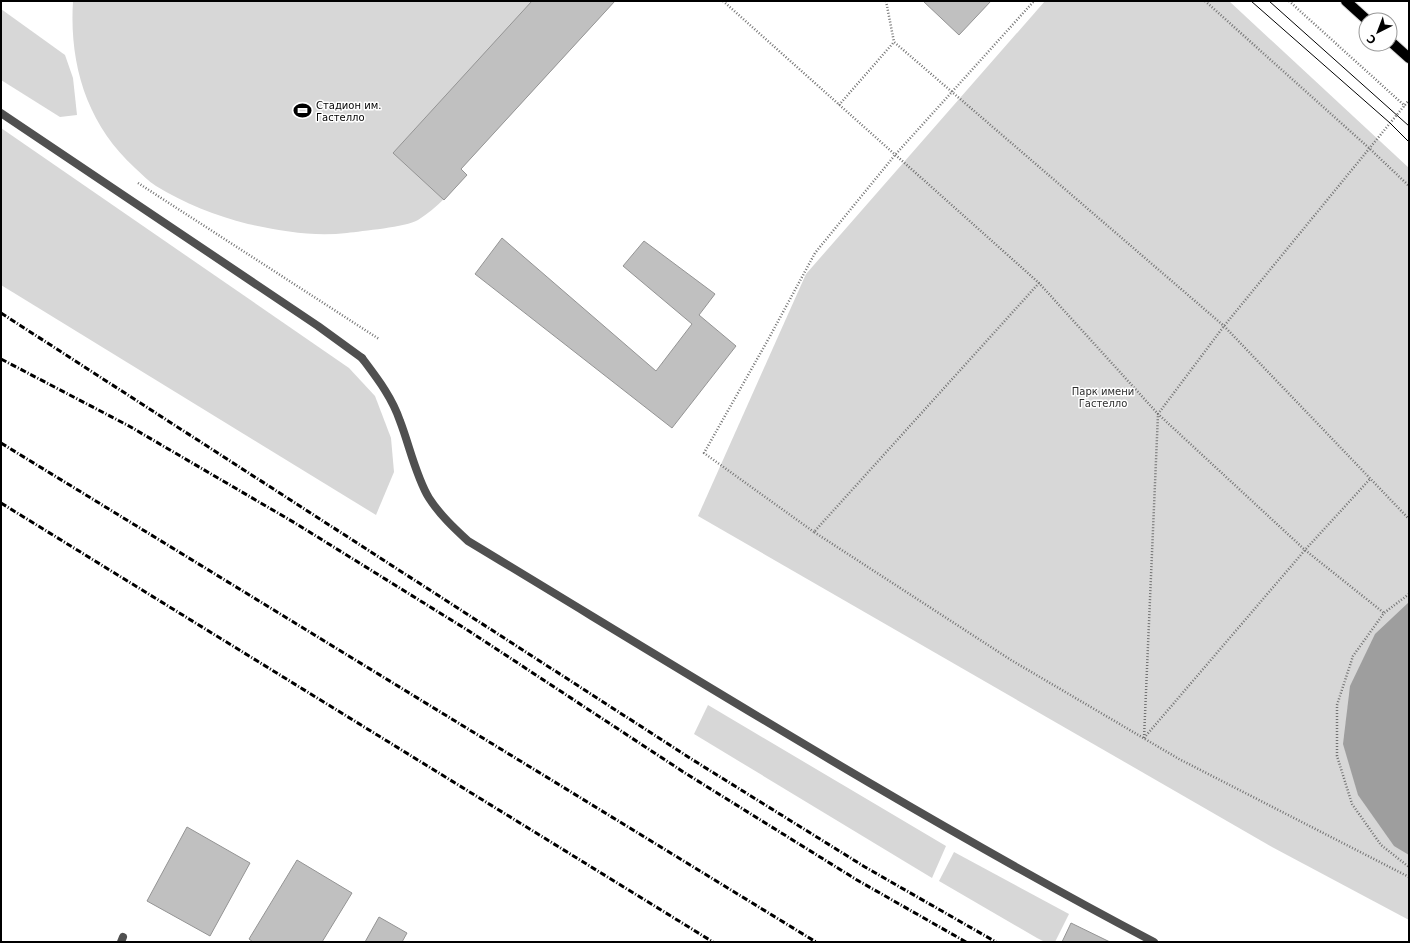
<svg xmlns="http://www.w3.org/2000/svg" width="1410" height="943" viewBox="0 0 1410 943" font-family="'DejaVu Sans',sans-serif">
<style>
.green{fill:#d7d7d7}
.water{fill:#9e9e9e}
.building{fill:#c0c0c0;stroke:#949494}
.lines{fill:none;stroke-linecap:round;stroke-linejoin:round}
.primary-casing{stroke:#dbdbdb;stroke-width:12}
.path{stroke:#727272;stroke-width:2.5;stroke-dasharray:1 2;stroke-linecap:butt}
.lane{stroke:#505050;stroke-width:8}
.street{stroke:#505050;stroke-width:8}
.primary{stroke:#000;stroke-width:10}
.tram{stroke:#000;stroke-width:1}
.rail{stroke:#000;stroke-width:3;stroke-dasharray:6 2 1 2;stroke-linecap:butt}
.labels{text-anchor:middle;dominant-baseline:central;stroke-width:3;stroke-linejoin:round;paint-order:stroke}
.poi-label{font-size:10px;fill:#000;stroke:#fff;text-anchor:start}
.park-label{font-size:10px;fill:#2e2e2e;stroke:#fff}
</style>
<rect width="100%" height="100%" fill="#fff"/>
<g class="green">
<path d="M73,1H615L461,169L467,175C452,191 437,208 418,220C406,227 362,231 347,233C313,237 281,231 248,224C216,216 184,203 156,186C148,181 142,174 135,168C87,124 69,65 73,1Z"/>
<path d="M1045,1H1229L1409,168V920L1272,847L698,516L806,274Z"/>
<path d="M1,9L65,55L73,78L77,115L60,117L1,80Z"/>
<path d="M1,128L349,368L375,396L391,438L394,472L376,515L1,285Z"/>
<path d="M708,705L946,846L932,878L694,734Z"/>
<path d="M954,852L1069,914L1055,942H1045L1037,938L939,881Z"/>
</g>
<path class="water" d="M1409,602V855L1394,846L1358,795L1343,744L1350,686L1375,634Z"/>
<g class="building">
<path d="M532,1H615L461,169L467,175L444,200L393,153Z"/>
<path d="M923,1H991L959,35Z"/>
<path d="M502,238L656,371L692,324L623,266L644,241L715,294L699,315L736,346L672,428L475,274Z"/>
<path d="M187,827L250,863L210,936L147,901Z"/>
<path d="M297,860L352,893L322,942H253L249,939Z"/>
<path d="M379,917L407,933L402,942H365Z"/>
<path d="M1071,923L1110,942H1062Z"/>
</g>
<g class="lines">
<defs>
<g id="primary">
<path d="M1346,1L1367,20"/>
<path d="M1390,41L1409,58"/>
</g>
</defs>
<use href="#primary" class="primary-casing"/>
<g class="path">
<path d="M723,1L1039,283L1158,414L1305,550L1384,613"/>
<path d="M886,1L894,42"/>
<path d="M1205,1L1369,148L1409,186"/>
<path d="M1289,1L1405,106"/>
<path d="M839,105L894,42L1224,326L1409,519"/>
<path d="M138,183L379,339"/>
<path d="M1039,283L814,532L1011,660L1179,759L1409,877"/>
<path d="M814,532L704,453L769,338L815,253L895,155L1034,1"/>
<path d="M1409,594L1384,613L1353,656L1337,705V756L1352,804L1381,845L1409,867"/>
<path d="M1144,738L1158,414L1224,326L1409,100"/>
<path d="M1144,738L1305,550L1370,479"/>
</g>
<g class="lane">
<path d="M1,113L318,326L362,358"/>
<path d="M121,942L123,937"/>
</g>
<path class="street" d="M362,358C377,378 392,397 400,421C409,444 416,477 429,498C440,515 454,528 468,541C695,678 920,819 1154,942"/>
<use href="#primary" class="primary"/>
<g class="tram">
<path d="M1251,1L1390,123L1409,142"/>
<path d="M1269,1L1409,126"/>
</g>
<g class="rail">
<path d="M1,313L693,760L865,867L996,942"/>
<path d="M1,359L129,426L295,523L469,631L685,773L857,880L966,942"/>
<path d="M1,443L816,942"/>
<path d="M1,503L713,942"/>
</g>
</g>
<defs>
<symbol id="stadium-bare" viewBox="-9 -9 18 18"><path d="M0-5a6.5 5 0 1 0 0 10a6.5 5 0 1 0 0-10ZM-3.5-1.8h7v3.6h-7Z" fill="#000" stroke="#fff" stroke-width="2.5" paint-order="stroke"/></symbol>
</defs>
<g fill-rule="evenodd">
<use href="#stadium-bare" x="290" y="98" width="25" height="25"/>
</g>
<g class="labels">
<g class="poi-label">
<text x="316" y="105">Стадион им.<tspan x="316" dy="12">Гастелло</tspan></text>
</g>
<g class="park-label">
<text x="1103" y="391">Парк имени<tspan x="1103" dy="12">Гастелло</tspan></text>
</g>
</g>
<rect width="1410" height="943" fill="none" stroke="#000000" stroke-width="4"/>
<g transform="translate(1378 32) rotate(222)"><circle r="19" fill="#ffffff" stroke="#999999"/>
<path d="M0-3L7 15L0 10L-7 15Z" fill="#000000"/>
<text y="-6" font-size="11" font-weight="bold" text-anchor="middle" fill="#000000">С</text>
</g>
</svg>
